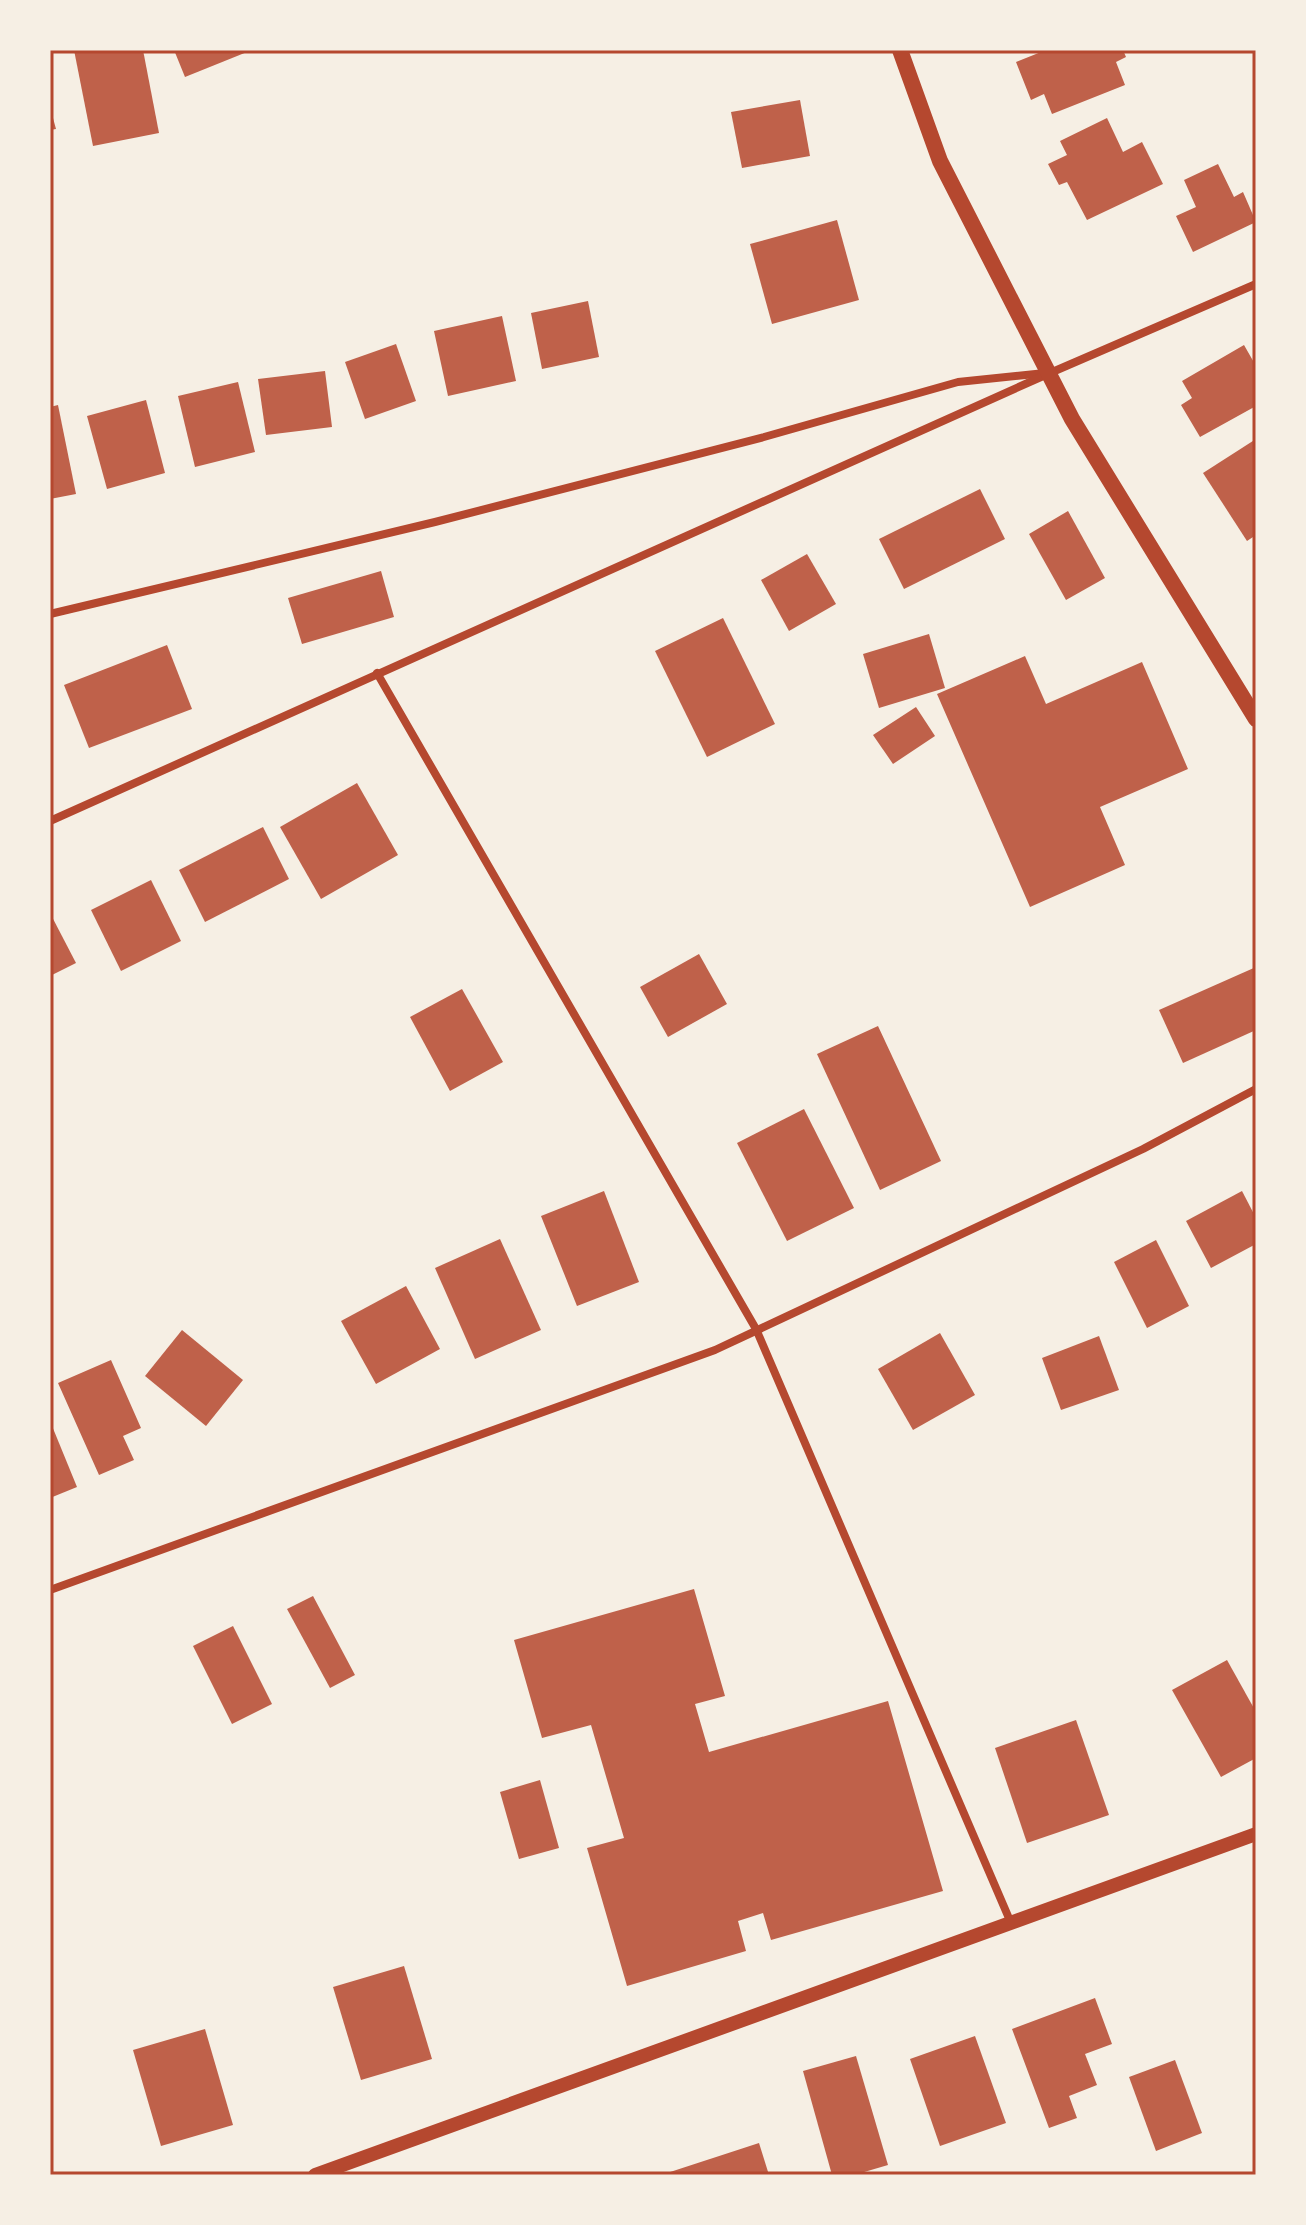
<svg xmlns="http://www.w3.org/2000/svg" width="1306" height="2225" viewBox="0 0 1306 2225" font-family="Karla,sans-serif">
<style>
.building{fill:#bf614a}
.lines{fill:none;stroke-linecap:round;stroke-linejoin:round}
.minor{stroke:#b5482f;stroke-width:8}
.tertiary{stroke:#b5482f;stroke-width:14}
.secondary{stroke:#b5482f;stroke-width:16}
.neatline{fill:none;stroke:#b5482f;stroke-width:3}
</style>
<rect width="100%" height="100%" fill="#f6efe4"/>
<g class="building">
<path d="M74,50H143L159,133L93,146Z"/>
<path d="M174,50H252L185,77Z"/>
<path d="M1046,50H1123L1126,57L1116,62L1125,85L1052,114L1044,94L1031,100L1016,62Z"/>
<path d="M800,100L810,156L742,168L731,112Z"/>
<path d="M50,107L56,129L50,130Z"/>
<path d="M1107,118L1123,152L1142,142L1163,184L1087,220L1067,182L1059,185L1048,164L1067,155L1060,141Z"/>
<path d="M1218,164L1234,197L1243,192L1256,222L1193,252L1176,216L1196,207L1184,180Z"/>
<path d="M837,220L859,300L772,324L750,244Z"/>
<path d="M588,301L599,357L542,369L531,313Z"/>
<path d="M502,316L516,381L448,396L434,331Z"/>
<path d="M396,344L416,401L365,419L345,362Z"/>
<path d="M1244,345L1256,366V406L1200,437L1181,405L1192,398L1182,381Z"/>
<path d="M325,371L332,427L266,435L258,379Z"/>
<path d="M238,382L255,452L195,467L178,396Z"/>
<path d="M146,400L165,473L107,489L87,416Z"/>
<path d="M58,405L76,494L50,499V407Z"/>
<path d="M1256,439V535L1247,541L1203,473Z"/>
<path d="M980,489L1005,539L904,589L879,539Z"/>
<path d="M1068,511L1105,578L1066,600L1029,534Z"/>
<path d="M807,554L836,604L789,631L761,580Z"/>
<path d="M381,571L394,617L302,644L288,598Z"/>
<path d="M723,618L775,724L707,757L655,651Z"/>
<path d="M929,634L945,688L879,708L863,654Z"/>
<path d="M167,645L192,709L89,748L64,685Z"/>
<path d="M1025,656L1046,704L1142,662L1188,769L1100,807L1125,865L1030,907L937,694Z"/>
<path d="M916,707L935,736L893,764L873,735Z"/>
<path d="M357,783L398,855L321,899L280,827Z"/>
<path d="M263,827L289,879L205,922L179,870Z"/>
<path d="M151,880L181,941L121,971L91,910Z"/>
<path d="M50,913L76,963L50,976Z"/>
<path d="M699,954L727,1004L668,1037L640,987Z"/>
<path d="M1256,967V1030L1183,1063L1159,1010Z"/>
<path d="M462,989L503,1062L450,1091L410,1017Z"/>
<path d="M878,1026L941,1161L880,1190L817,1054Z"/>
<path d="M804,1109L854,1208L787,1241L737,1143Z"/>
<path d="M604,1191L639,1282L577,1306L541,1216Z"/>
<path d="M1242,1191L1256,1218V1244L1211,1268L1186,1221Z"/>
<path d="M500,1239L541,1330L475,1359L435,1268Z"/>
<path d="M1156,1240L1189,1306L1147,1328L1114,1262Z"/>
<path d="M406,1286L440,1349L376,1384L341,1321Z"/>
<path d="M182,1330L243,1380L206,1426L145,1376Z"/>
<path d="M940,1333L975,1395L913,1430L878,1369Z"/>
<path d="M1099,1336L1119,1390L1061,1410L1042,1358Z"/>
<path d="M111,1360L141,1428L123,1436L134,1460L99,1475L58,1383Z"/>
<path d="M50,1421L77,1487L50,1498Z"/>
<path d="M694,1589L725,1696L695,1704L709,1752L888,1701L943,1891L771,1940L763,1913L738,1921L746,1951L627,1986L587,1848L624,1838L591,1725L542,1738L514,1640Z"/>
<path d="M313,1596L355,1675L330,1688L287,1609Z"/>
<path d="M233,1626L272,1704L232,1724L193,1646Z"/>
<path d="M1227,1660L1256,1712V1758L1221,1777L1172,1690Z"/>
<path d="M1076,1720L1109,1815L1027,1843L995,1748Z"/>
<path d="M540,1780L559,1848L519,1859L500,1792Z"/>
<path d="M404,1966L432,2059L361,2080L333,1987Z"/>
<path d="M1095,1998L1112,2044L1085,2054L1097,2085L1069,2096L1077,2118L1049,2128L1012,2029Z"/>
<path d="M205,2029L233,2125L161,2146L133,2050Z"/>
<path d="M975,2036L1006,2123L940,2146L910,2059Z"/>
<path d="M856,2056L888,2165L854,2175H832L803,2071Z"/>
<path d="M1175,2060L1202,2133L1156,2151L1129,2077Z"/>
<path d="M759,2143L769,2175H664V2174Z"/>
</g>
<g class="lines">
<g class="minor">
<path d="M50,614L435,522L764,437L958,382L1045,373"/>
<path d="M377,673L756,1329L1011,1923"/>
<path d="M50,821L1050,373L1256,284"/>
<path d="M50,1590L715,1350L1143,1149L1256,1089"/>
</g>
<path class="tertiary" d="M315,2175L1256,1834"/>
<path class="secondary" d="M900,50L940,161L1072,419L1256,719"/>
</g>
<rect width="1306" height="2225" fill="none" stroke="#f6efe4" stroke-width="104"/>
<rect x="52" y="52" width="1202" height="2121" class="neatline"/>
</svg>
